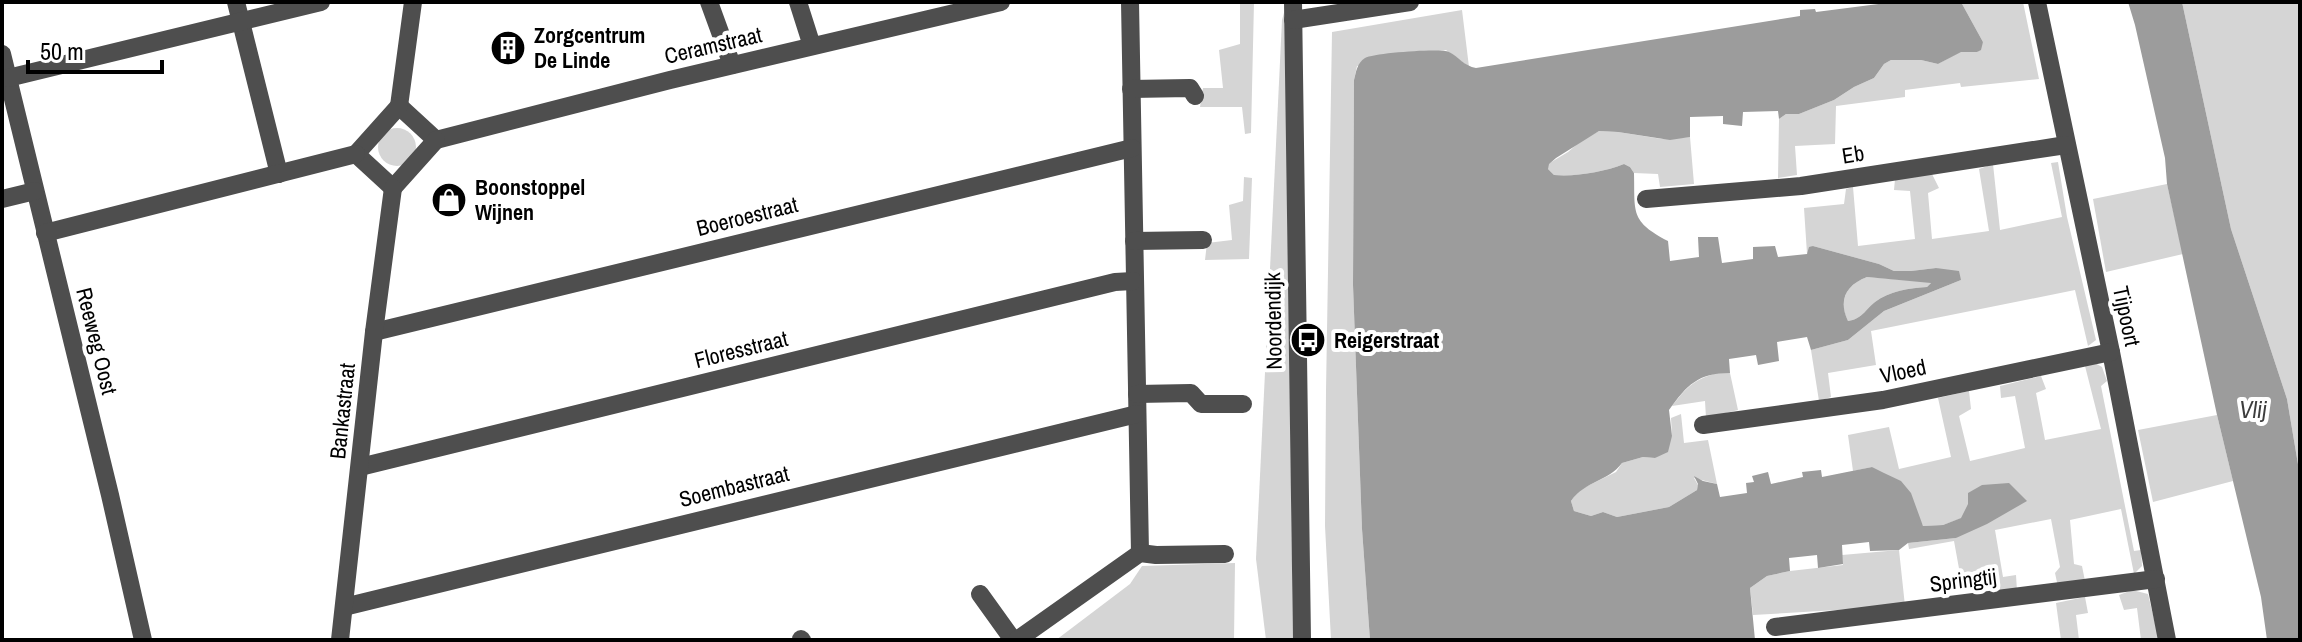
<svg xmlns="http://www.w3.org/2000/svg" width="2302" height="642" viewBox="0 0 2302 642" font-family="'Archivo Narrow',sans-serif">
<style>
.green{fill:#d5d5d5}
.water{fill:#9c9c9c;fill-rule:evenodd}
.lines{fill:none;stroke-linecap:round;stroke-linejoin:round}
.minor{stroke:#4e4e4e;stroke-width:18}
.labels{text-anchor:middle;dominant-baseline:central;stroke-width:8;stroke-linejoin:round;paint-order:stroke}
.poi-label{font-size:22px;font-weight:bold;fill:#000;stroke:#fff;text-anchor:start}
.street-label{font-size:22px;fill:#000;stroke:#fff}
.water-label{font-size:24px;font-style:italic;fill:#3d3d3d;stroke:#fff}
</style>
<rect width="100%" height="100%" fill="#fff"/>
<g class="green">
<path d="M1240,2H1254L1251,133L1245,134L1242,107H1200L1203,88H1223L1219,50L1240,44Z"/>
<path d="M1961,2H2023L2039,79L1961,87L1960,83L1905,90V97L1836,106L1835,144L1795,146L1797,175L1778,178L1779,119L1786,114H1799L1834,100L1854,87L1874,78L1884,64L1891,60H1921L1938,64L1961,51L1977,52L1983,42Z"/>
<path d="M2182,2H2300V476L2287,399L2231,229Z"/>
<path d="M1285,9L1293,640H1266L1256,559L1282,20Z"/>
<path d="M1462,10L1469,67L1446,50L1357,66L1354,80L1353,285L1362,529L1370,640H1331L1325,526L1326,391L1332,32Z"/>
<circle cx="397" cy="147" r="19"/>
<path d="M1599,131L1618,132L1662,139L1690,137L1694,184L1660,187L1658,174L1634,173L1630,167L1624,164C1604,172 1575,177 1554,175L1548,169V164L1568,152L1582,140Z"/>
<path d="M2058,162L2067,217L2096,340L2088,346L2075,290L1871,331L1876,365L1828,373L1831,397L1819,401L1811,350L1848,340L1884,311L1961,280L1936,268L1911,271H1894L1879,264L1813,246L1807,254L1804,208L1844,204L1846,189L1853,187L1858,246L1915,239L1910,191L1894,190L1895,179L1932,174L1939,188L1928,193L1932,239L1989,231L1979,169L1993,164L2000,230L2062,217L2051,163Z"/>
<path d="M1244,177L1252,178L1249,259L1205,260L1207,243L1232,240L1229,205L1243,201Z"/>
<path d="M2167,184L2183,254L2106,272L2093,199Z"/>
<path d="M1867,277L1932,282L1927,287C1910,288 1889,291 1875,302C1865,310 1862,319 1848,321C1838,300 1846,285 1867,277Z"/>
<path d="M2095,363L2102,367L2107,381L2101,386L2134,551L2141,550L2142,566L2134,574L2121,509L2070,520L2074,564L2082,566L2085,581L2058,587L2055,573L2060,567L2051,519L1995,530L2003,577L2016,575L2017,591L2001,593L1995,568L1960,574L1954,541L1909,549L1908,543L1956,538L1969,504L1962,518L1943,525L1923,526L1916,512L1872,467L1853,471L1848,435L1889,427L1899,469L1951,457L1938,398L1969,391L1971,409L1959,416L1970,461L2025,448L2015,396L2001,398L2000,386L2041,376L2046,389L2036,393L2045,440L2101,429L2085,366Z"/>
<path d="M1717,373H1730L1738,410L1706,418L1705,401L1672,406C1687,387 1693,380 1717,373Z"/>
<path d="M1681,414L1684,443L1708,440L1717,484L1694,478L1698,485L1697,490L1669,507L1617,517L1603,512L1591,516L1574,511L1571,501L1579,490L1616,472L1622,463L1643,457L1655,458L1672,436L1671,418Z"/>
<path d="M2217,415L2233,481L2153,502L2138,430Z"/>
<path d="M1899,550L1905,606L1753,615L1750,588L1767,576L1790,571L1843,565L1842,555Z"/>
<path d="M1235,563L1234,640H1056L1130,584L1142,566Z"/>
<path d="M2132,590L2148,594L2159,640H2141L2137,608L2124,610L2119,595Z"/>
<path d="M2085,597L2088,613L2076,615L2079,640H2061L2056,603Z"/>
</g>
<g class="water">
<path d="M1894,2H1961L1983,42L1981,50L1977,52H1961L1938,64L1921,60H1891L1884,64L1874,78L1854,87L1834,100L1799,114H1786L1779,119L1778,111L1743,112L1742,126L1723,124V116L1690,117V137L1670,140L1618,132L1599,131L1556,158L1549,164L1548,169L1554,175C1575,177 1604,172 1624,164L1630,167L1634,173C1635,213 1630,221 1668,241L1670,261L1699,257L1698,237H1718L1722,263L1753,259V247L1775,246L1778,257L1807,254L1809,247L1813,246L1879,264L1894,271H1911L1936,268L1959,271L1961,280L1884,311L1848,340L1811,350L1807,337L1777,342L1779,361L1758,365L1756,355L1729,359L1730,373C1698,373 1687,385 1669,410L1672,436L1668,452L1655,458L1643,457L1622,463C1608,482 1586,480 1571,501L1574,511L1591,516L1603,512L1617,517L1669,507L1697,490L1698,484L1694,476L1703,481L1717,484L1720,497L1747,493L1746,483L1754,482L1752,476L1768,472L1771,484L1803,477L1802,472L1821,470L1822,477L1872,467L1884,473L1901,481L1911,493L1923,526L1943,525L1961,518L1968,504V493L1982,485L2009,483L2027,501L1987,524L1956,538L1908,543L1899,550L1870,551L1869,542L1842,545L1843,564L1818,568L1817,555L1789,558L1790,571L1767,576L1750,588L1755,640H1370L1362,529L1353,285L1354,80C1356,72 1357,63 1365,58C1374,53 1441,48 1449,52C1459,57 1464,66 1476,68L1800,16V10L1815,9L1816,12ZM1867,277L1931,283L1927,287C1910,288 1889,291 1875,302C1865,310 1862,319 1848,321C1838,300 1846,285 1867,277Z"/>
<path d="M2128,2H2182L2231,229L2287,399L2300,476V640H2267L2261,597L2217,415L2167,184L2165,158L2135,25Z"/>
</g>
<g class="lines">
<g class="minor">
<path d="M236,2L279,174"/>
<path d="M709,2L732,65"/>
<path d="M798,2L812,46"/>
<path d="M1130,2L1140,553"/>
<path d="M1293,2L1302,640"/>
<path d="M2037,2L2111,352L2167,640"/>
<path d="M1293,20L1410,2"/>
<path d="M2,54L110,495L143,640"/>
<path d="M8,78L321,2"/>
<path d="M1131,89L1190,88L1195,96"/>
<path d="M399,106L413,2"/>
<path d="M399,106L436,140"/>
<path d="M436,140L670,80L1001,2"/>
<path d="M356,154L399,106"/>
<path d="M356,154L393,188"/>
<path d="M393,188L436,140"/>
<path d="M2,199L35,191"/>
<path d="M1646,199L1801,186L2066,145"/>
<path d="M45,233L356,154"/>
<path d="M1134,241L1203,240"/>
<path d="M374,332L1132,148"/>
<path d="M1137,394L1191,393L1201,404H1243"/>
<path d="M1703,425L1883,400L2111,352"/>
<path d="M360,467L1115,282L1133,281"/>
<path d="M980,594L1013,640"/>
<path d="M344,607L1137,414"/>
<path d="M1775,627L2156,579"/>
<path d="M801,639L802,640"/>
<path d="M340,640L374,332L393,188"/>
<path d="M1017,640L1140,553L1156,555L1225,554"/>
</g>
</g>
<defs>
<symbol id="building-disc" viewBox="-11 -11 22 22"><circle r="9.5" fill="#000" stroke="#fff"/><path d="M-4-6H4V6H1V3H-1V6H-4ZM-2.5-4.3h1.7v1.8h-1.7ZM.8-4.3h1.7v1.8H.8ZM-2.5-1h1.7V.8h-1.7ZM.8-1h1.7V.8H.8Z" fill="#fff"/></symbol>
<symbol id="shop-disc" viewBox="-11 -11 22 22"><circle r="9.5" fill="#000" stroke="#fff"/><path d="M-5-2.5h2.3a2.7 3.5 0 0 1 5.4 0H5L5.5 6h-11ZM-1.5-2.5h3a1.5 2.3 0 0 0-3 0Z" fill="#fff"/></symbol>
<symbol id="bus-disc" viewBox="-11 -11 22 22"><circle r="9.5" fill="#000" stroke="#fff"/><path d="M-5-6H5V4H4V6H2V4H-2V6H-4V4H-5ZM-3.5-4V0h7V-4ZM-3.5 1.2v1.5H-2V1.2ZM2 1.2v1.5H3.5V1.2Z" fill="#fff"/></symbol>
</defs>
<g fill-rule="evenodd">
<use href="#building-disc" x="488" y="28" width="40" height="40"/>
<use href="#shop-disc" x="429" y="180" width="40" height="40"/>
<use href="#bus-disc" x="1288" y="320" width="40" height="40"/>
</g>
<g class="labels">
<g class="poi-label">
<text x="534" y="35">Zorgcentrum<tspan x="534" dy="25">De Linde</tspan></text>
<text x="475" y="187">Boonstoppel<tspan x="475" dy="25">Wijnen</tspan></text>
<text x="1334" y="340">Reigerstraat</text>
</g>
<g class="street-label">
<text transform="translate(713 45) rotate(-13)">Ceramstraat</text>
<text transform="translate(1853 154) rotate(-9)">Eb</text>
<text transform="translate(747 216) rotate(-14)">Boeroestraat</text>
<text transform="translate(2127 316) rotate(78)">Tijpoort</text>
<text transform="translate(1273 321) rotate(-91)">Noordendijk</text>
<text transform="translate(97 341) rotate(76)">Reeweg Oost</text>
<text transform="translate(741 349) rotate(-14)">Floresstraat</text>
<text transform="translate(1903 371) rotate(-12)">Vloed</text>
<text transform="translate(342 411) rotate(-84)">Bankastraat</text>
<text transform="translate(734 486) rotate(-14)">Soembastraat</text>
<text transform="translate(1963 580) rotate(-7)">Springtij</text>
</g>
<g class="water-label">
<text x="2253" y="409">Vlij</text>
</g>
</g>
<rect width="2302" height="642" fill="none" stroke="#000000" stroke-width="8"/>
<path d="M28 60v12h134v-12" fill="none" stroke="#000000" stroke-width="4"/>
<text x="40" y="60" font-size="24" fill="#000000" stroke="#ffffff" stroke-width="6" paint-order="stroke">50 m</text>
</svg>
